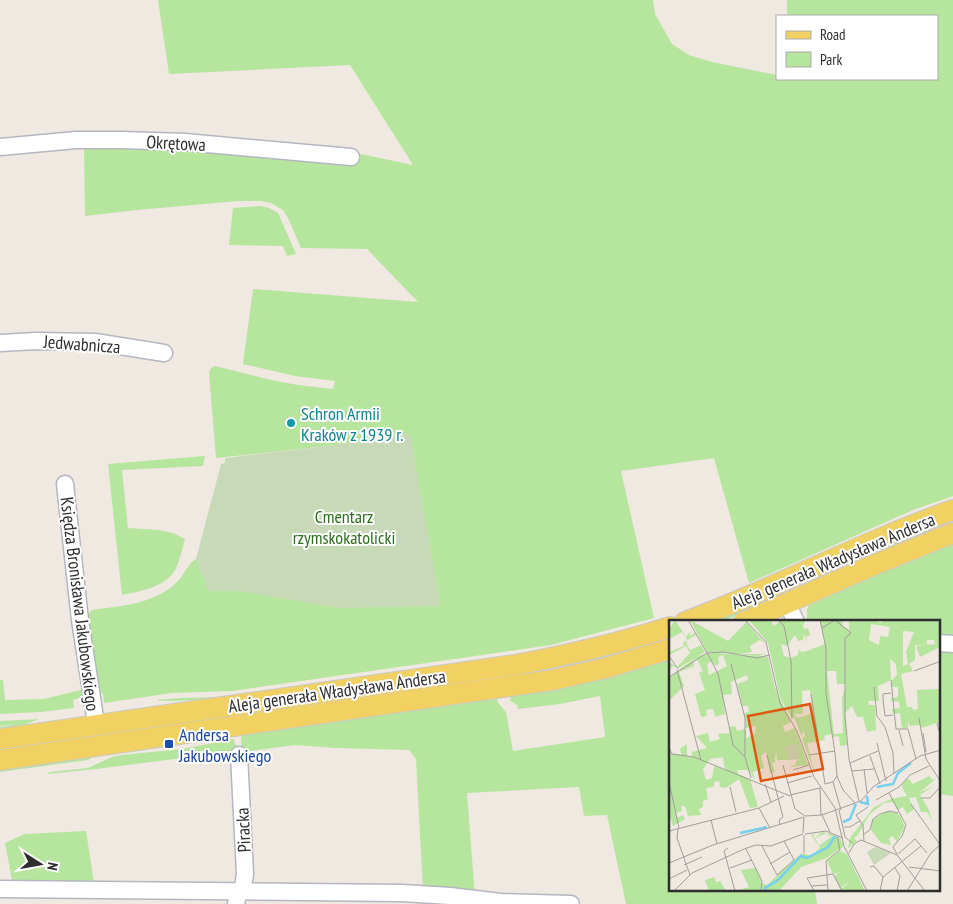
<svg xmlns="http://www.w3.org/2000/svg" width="953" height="904" viewBox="0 0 953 904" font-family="'PT Sans Narrow',sans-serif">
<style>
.green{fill:#b6e59e}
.cemetery{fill:#c8d9b8}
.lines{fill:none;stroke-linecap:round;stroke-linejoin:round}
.minor-casing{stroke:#b4b7c1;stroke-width:19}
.major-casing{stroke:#c9c9c9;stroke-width:22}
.minor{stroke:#fff;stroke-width:16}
.major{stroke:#f2d163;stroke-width:20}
.culture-dot{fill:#0f9aa8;stroke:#fff;stroke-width:2}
.transit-dot{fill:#1a4fb4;stroke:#fff;stroke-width:2}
.labels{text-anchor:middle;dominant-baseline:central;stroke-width:4;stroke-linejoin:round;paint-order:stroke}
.street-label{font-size:18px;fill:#2e2e2e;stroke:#fff}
.culture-label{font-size:18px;fill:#0d838f;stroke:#fff;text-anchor:start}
.park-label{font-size:18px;fill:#2c6e1b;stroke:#fff}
.transit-label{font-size:18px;fill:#164399;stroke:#fff;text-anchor:start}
.inset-river{fill:none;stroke:#75cff0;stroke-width:2.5}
.inset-road{fill:none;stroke:#a29e99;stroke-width:1}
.view{fill:#df570e;fill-opacity:0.15;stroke:#df570e;stroke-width:2.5}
.inset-edge{fill:none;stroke:#2e2e2e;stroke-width:2.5}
</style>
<rect width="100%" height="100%" fill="#efe9e1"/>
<g class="green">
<path d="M158,0H653L655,14L672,44L689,55L712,62L777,75V79H937V16H787V0H953V496L913,510L749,583L714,458L621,471L654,618L551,645L232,691L172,693L104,703L103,694L100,692H96L87,615L92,610C121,606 154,604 176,583C184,576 186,565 196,559L209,591H239L410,434L336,445L216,458L209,373L211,368L215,366L271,380L298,385L333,389L335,381L295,376L243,364L253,289L418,302L367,249L301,248L288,218L283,210L271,203L261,201H238L137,210L85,216L84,144L198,147L359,162L361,154L413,165L350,65L169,74Z"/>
<path d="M260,206L269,208L278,213L296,254L287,256L283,246L229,245L233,208Z"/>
<path d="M205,456L203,466L122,470L128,528L159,530L173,533L185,539C182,549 180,561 175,570C164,588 141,591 122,595L108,464Z"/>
<path d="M953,519V523L874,555L812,582L811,578Z"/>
<path d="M953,541V641H939V622H807V609L810,604Z"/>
<path d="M791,587L792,591L752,610L722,621L709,622Z"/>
<path d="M670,635V641L631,653L566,667L565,666L566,664Z"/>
<path d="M939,646H953V796L939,794Z"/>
<path d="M670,659V890H815L817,904H626L607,815L584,816L579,787L467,793L475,897L423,891L416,759L409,750L336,748L295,745L242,752L241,737L244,734L496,697L499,704L506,712L513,751L605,737L600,696L560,704L518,709L517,705L510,701L511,696L514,694Z"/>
<path d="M0,680H3L5,700L44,699L85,689V694L83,697L73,700L74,708L41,712L0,714Z"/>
<path d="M226,697L213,700L158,701V700L178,698Z"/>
<path d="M39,719L16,728L0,731V727L17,724L0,726V721Z"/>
<path d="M234,739L235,745H237L238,751L96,769L47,774L50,772L88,768L112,757L122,755L182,749Z"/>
<path d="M82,757L91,758L88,760L0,772V767Z"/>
<path d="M86,831L94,883L13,885L5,843L25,834Z"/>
</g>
<path class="cemetery" d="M410,434L441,606L340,608L239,591H209L196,559L221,464L225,463V458L336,445Z"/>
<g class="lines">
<defs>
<g id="minor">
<path d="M0,147L76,140H121L185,142L351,157"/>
<path d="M0,343L36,341L95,342L164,353"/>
<path d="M65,484L80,620L96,724"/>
<path d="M787,603L796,622"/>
<path d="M939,643L953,644"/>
<path d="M0,889L402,893L450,896L501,902L571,904"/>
<path d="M236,904L238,895L243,886L245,874L239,755"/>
</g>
<g id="major">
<path d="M685,622C776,588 862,542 953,510"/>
<path d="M744,622L869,567L953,533"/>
<path d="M0,739L515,665C568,655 620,643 670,627"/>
<path d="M0,760L553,680L606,668L670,649"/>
</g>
</defs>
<use href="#minor" class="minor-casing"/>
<use href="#major" class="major-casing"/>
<use href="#minor" class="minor"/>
<use href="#major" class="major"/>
</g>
<circle class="culture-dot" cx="291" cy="423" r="5"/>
<rect class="transit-dot" x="164" y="739" width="10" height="10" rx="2.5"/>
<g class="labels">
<g class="street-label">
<text transform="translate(176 143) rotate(3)">Okrętowa</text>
<text transform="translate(82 344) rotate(4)">Jedwabnicza</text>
<text transform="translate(833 561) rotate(-23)">Aleja generała Władysława Andersa</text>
<text transform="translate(80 604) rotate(83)">Księdza Bronisława Jakubowskiego</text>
<text transform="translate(337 691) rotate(-8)">Aleja generała Władysława Andersa</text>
<text transform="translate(243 830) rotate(-93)">Piracka</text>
</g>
<g class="culture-label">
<text x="301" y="413">Schron Armii<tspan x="301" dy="21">Kraków z 1939 r.</tspan></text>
</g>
<g class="park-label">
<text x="344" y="516">Cmentarz<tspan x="344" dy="21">rzymskokatolicki</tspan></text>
</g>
<g class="transit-label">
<text x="179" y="734">Andersa<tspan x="179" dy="21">Jakubowskiego</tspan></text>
</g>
</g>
<g transform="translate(669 620)">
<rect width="271" height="271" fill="#efe9e1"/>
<path d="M6,0L17,17L23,10L20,17L25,13L27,15L17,21L19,25L16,22L21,30L32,25L36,32L10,48L4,46L0,50V42L8,47L21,33L17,26L0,35V32L15,26L14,23L18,19L13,12L0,19V9ZM21,0L59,21L77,2L96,23L91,20L81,26L83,32L71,34H98L83,36L38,32ZM80,0H101L105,6L112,0H137L134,5L135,9L139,8L141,15L137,17L138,23L135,13L134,20L129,21L126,15L118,26L112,24L115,36L122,38L129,35L130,28L132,32L138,31L156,24L151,0H174L173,5L180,10V0H206L212,3L213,0H271V27L251,37L247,26L266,24L265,20H258V25H246V40L240,44L244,51L232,54L238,87H243L244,90L249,89L248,70L271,69V102L252,108L251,105L241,106L239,102V108L233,109L231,93L224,94L223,89L231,88L230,82L222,81V78L229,77V67H223V60L228,55L227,44L221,39L222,60L209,66L210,81H199L200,85H206L207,110L198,112L194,97H188L183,86L176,93L178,125L171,126L170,116L164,117L163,114L155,116L156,120L138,123L146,154L133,118L136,116L134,110L133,117L125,97H122L111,77L99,23ZM202,4L221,7L219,17L211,16L210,25L200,20ZM234,11L245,12L237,32L239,44L234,46ZM158,51H167L168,64H177L173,78L174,113L165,114ZM141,70L144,93L129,98L125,94H134L133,71ZM48,32L99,37L106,68L122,102L114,106L116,112L126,108L139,145L122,147L120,141L122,146L126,145L129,137L116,127L120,140H108L107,129L106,142L103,143L106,152L101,153L97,131L92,136L95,148L84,152L86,160L80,150H68L69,154L81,159L89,187L81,188L70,159L57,168L51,167L50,161L45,162V167L37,168L39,179L34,181V187L30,189L32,195L19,196L16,186H12L13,191L7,193L8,198L14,195L16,199L4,206L0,195V129L1,133L13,135L11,129L18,124V136L23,137V132L38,128L27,116L39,113L41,122L51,119L49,114L61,113L60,107L66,106L68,111L77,109V118L86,114L87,106L77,108L75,93L80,92L79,86H73L68,64L79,60L78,55L62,62L63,74L54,75L56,94L46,97L44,89L37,90L38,96L32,97L26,74L36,70L30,53L34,51L28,39L24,41L25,46L10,52L15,66L0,81V58L29,36ZM54,35L58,46L40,55L38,44L43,41L47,46L50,44L49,37ZM54,137L56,150L45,146L43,158L37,160L34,149L41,139ZM260,156L265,161L268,158L250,173L266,165L251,175L260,190L263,201L258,192H252L247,177L240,178L245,189L238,194L234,187L229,190L224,182L215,183L200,195L189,215L185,218L188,221L179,228L181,218L205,187L222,179L238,176L232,165L239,158L244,164ZM218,191L230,194L236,206L228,222L224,216L220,218L222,225L212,223L202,210L203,200ZM153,212L158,213L146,218L150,226L163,216L158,215L160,213L171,218L175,226L158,238L132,247L110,271H92V268L91,271H67L80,267L72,250L87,248L93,263L98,265L128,237L134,233L142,236L151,228L142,214L148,213L144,214L146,218ZM171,231L178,234L196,271H173L172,269L183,260L171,268L165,256L171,252L164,254L158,241ZM45,257L47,262L51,261L57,271H40L36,260Z" fill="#b6e59e" fill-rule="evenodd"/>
<path d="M128,123L130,139L120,140L116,127ZM206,227L222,233L205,245L198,232Z" fill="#c8d9b8"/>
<path class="inset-river" d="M208,167L224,164L229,153L242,143M191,182L199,184L198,176M174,202L181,199L187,184M71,213L98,207M96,271V268L109,260L132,236L138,238L159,227L166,216"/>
<path class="inset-road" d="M19,0L38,33M76,0L97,22L111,83L128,111L145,157L166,188L175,226L198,271M109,0L115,6L122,41L123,99M151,0L157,28V73L166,133L168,156L164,162L172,190M153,8L166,0L182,13L176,18V96L180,139L190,181M38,32L49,54L64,125L76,137L82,158M0,36L9,49M62,44L76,98V136M8,50L32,140M245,51L272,41M0,57L38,33L55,32L88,38L101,35M222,60L227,109H239L247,139M205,67L208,96L216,107L224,133L225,154M222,73L214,74V80L216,96L224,95M142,74L156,164L164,162M250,98L257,139L272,162M272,102L268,104L272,117M230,110L234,126M254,113L257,132M208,123L217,161M0,128L3,134L25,137L121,176M98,135L114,197L110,200L111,205M140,135L166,131M201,136L211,164M181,143L209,131M114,145L126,189L136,196L153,195L192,181L204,167L251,136L272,130M195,149L198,173M124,150L140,145M183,151L205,149M168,156L174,170L186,183M0,162L10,208M118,163L143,156M96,164L102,182M61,167L67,192M220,173L237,205L233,216L224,227L228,234M121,175L151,168L152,195M252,178H261L272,166M207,180L230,167L241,155L260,146M242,184L272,226M90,188L101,208M170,190L176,217L183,223M153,195L161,212M42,200L48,224M175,207H181L191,201M9,209L8,218L21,255M0,211L90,188L115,176M134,213L135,197M136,214L157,211L174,218M195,214L201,210L204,199L211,194L221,191L229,193M195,221L194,205L187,195L199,187M93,226L108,255L125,240L115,221M59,228L55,231L66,271M77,229L93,261L92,271M135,233V215M180,233L185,224L192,220L228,235L256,271M229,234L246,219L258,233M0,243L44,225L135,197M101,244L121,232M15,245L33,237M201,247L205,246L214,257M240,247L272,251M61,248L83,240M226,248L231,256L228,271M0,259L18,250M142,266L158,265M5,271L23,253L75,229L87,225L102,226L134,214M145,271L138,258L164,254L173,271M159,271L157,241L171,230L168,216M211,271L214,257L252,226M238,271L262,233L272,224"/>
<path class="view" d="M141,84L154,149L92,161L79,96Z"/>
<rect width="271" height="271" class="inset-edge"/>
</g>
<rect x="776" y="15" width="162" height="65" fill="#ffffff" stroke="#ababab"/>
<rect x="786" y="31" width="25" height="8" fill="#f2d163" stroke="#ababab"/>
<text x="820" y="40" font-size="15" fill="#2e2e2e">Road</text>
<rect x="786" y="52" width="25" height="15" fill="#b6e59e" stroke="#ababab"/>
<text x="820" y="65" font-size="15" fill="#2e2e2e">Park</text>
<g transform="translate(40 864) rotate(101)" stroke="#ffffff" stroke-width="4" paint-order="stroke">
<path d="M0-4L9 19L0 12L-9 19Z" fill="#2e2e2e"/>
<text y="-8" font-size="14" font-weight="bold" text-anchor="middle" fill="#2e2e2e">N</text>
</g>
</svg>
